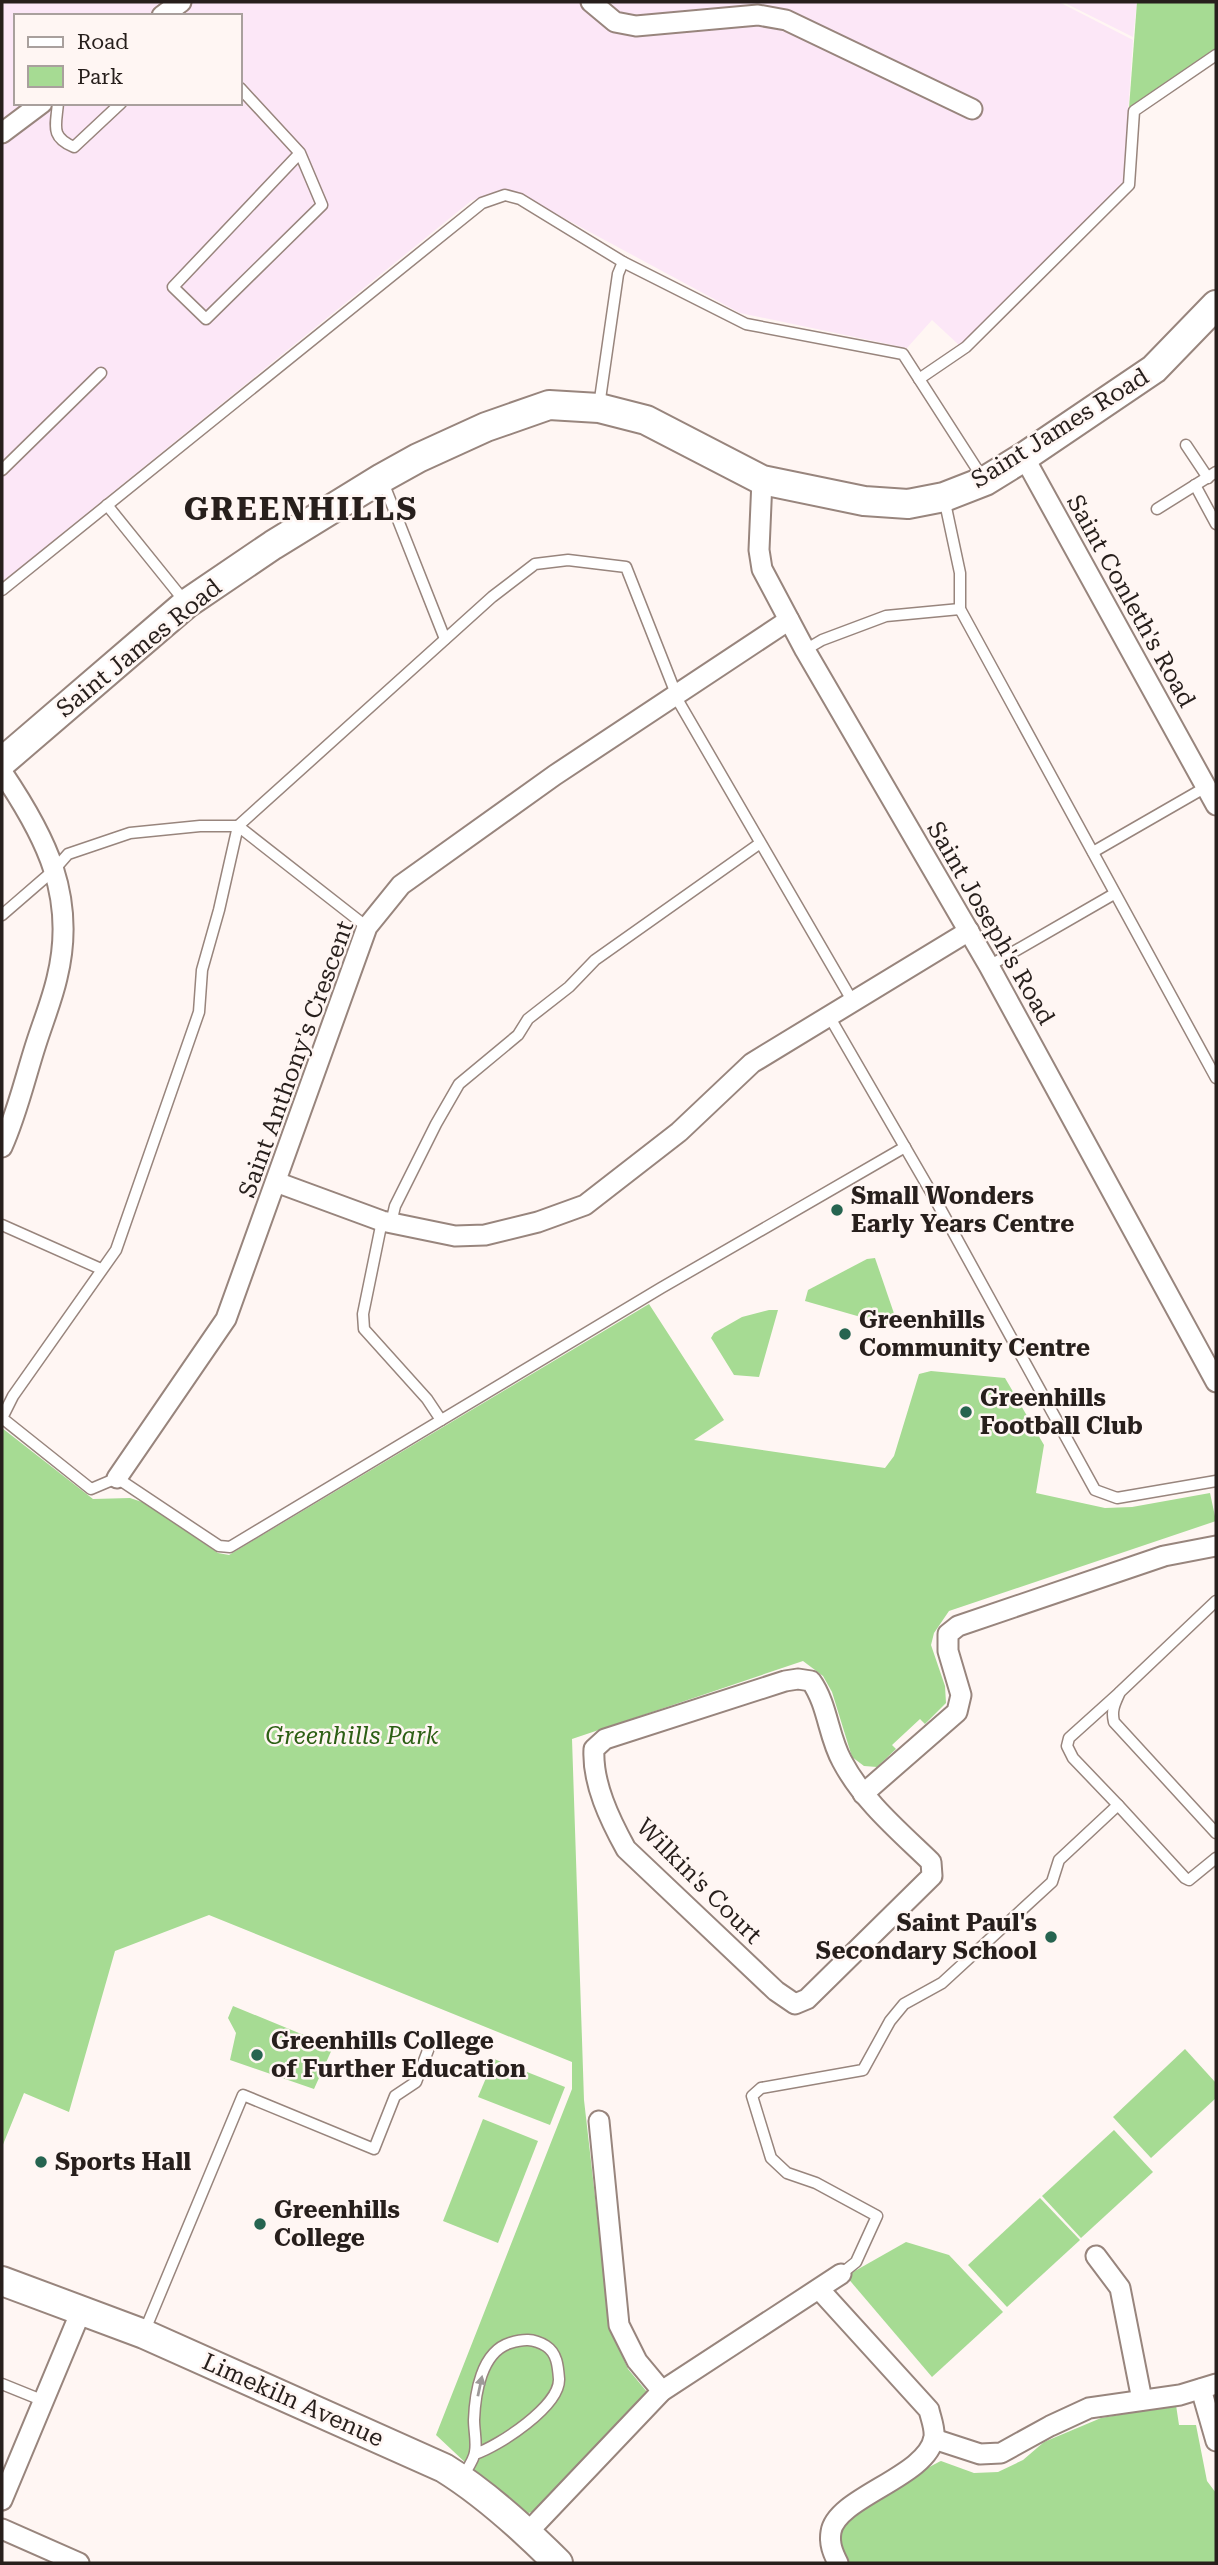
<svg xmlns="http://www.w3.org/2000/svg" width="1218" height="2565" viewBox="0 0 1218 2565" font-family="'Roboto Serif',serif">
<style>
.industrial{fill:#fce7f7;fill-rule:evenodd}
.green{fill:#a6db93}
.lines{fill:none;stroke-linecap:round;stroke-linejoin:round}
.lane-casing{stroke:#98857d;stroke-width:13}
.street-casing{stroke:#98857d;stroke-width:23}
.secondary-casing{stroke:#98857d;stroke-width:32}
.lane{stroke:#fff;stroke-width:10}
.street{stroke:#fff;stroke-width:19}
.secondary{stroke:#fff;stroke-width:28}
.oneway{fill:#9e9a99}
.poi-dot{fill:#266450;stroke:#fff6f3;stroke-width:2.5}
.labels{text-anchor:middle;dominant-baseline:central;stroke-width:5;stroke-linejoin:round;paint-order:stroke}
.street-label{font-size:24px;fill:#271f1c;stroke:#fff6f3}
.poi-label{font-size:24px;font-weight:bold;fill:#271f1c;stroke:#fff6f3;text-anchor:start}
.park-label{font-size:24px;font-style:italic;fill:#2c5f14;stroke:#fff6f3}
.district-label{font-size:32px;font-weight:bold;letter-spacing:2px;fill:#271f1c;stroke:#fff6f3}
</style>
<rect width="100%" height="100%" fill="#fff6f3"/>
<g class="industrial">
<path d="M2,2H1059L1133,40L1123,184L960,346L932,320L907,348L740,313L523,196L499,190L471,201L2,582ZM16,16H240V103H16Z"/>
<path d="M1063,2H1137L1133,37Z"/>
</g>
<g class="green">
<path d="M1137,2H1216V51L1129,108Z"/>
<path d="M875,1258L899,1328L805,1301L808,1290L867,1259Z"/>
<path d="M649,1304L724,1420L694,1440L885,1468L894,1456L919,1374L931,1371L1005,1378L1044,1445L1036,1493L1105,1508L1132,1507L1210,1493L1216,1521L949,1611L934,1633L931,1645L945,1686L946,1703L925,1724L920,1719L892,1745L896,1749L877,1767L864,1766L852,1757L832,1692L823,1676L803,1661L572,1739L584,2100L610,2328L628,2369L647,2392L532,2512L525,2514L517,2511L436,2435L572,2089V2062L209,1915L115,1951L69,2112L24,2093L2,2147V1428L93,1499L130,1498L145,1503L218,1553L229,1555Z"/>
<path d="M769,1310H778L759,1377L734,1375L713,1341L711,1338L714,1333L742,1317Z"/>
<path d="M233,2006L333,2047L314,2089L230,2060L236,2033L228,2018Z"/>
<path d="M1185,2049L1216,2083V2098L1151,2158L1113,2117Z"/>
<path d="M494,2059L565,2087L550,2125L478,2097Z"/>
<path d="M483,2119L538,2141L498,2243L443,2221Z"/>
<path d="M1114,2130L1153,2172L1081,2238L1042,2196Z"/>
<path d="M1040,2198L1080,2240L1007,2307L968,2265Z"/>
<path d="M906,2242L949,2255L1003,2312L932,2377L846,2276Z"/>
<path d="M1176,2405L1179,2425H1196L1207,2481L1216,2493V2563H846C841,2553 837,2543 841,2531C847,2516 923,2469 941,2461L974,2473L998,2472L1023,2460L1044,2442L1101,2418Z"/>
</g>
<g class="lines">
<defs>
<g id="lane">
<path d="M240,88L300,153L322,205L206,319L173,287L300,153"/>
<path d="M58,103C56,126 50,137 74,147L121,103"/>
<path d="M919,379L966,347L1129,185L1134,111L1216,55"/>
<path d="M599,406L618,274L623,262"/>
<path d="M1186,445L1208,478"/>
<path d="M2,470L101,373"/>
<path d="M383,482L445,639"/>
<path d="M1195,485L1216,524"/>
<path d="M944,498L960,573V609L1216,1078"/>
<path d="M107,505L186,603"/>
<path d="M1157,509L1216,472"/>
<path d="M2,590L482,203L505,195L520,199L623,262L746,324L903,354L984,480"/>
<path d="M805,650L822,640L886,616L960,609"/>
<path d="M1093,852L1206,787"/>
<path d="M2,915L54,870L68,854L130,833L200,826H238L367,927"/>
<path d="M989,966L1114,894"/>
<path d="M853,1002L680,704L626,567L568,560L535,564L492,597L238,826L219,910L202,970L199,1012L116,1250L13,1396L2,1418L91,1489L117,1478L219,1546L230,1547L661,1288L905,1147"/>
<path d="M829,1016L935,1199L1095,1490L1117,1498L1216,1481"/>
<path d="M382,1221L363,1314L364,1329L427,1399L441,1420"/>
<path d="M391,1223L395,1206L436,1124L459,1084L518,1035L528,1019L569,987L595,960L759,844"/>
<path d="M2,1225L101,1269"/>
<path d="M1216,1601L1120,1692C1115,1703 1111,1710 1114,1722L1216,1833"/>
<path d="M1118,1805L1073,1758L1067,1746L1069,1738L1119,1693"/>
<path d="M841,2274L856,2262L877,2216L816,2183L787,2173L771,2158L752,2096L761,2088L863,2070L890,2021L904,2004L942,1983L1052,1882L1059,1860L1118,1805L1185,1878L1189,1880L1216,1858"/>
<path d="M145,2330L243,2095L374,2149L395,2096L416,2082L430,2045"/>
<path d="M2,2384L44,2401"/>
<path d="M463,2476C467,2469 474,2460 475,2452C477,2442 474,2431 474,2420C475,2394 481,2352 510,2343C523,2339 533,2338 546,2346C557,2353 558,2366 559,2379C560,2406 499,2446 475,2454"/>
</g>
<g id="street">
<path d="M591,2L615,22L636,26L758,15L786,20L972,109"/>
<path d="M162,16L181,2"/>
<path d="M2,133L42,103"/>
<path d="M1024,457L1216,805"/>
<path d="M762,480L759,550L762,569L805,650L989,966L1216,1382"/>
<path d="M2,772C46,837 77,897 57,978C52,1000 43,1022 36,1044C25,1078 17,1114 2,1147"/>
<path d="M276,1182L382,1221L455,1236L485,1235L538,1222L585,1205L679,1132L752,1063L969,931"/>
<path d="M117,1478L226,1319L367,927L401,885L555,775L789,620"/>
<path d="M798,1679L811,1681C828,1705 828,1736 842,1761C863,1801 899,1831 931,1862L932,1876L807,1999L795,2004L776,1991L626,1849C610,1820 592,1783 594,1749L605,1739L785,1681Z"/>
<path d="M863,1794L957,1712L961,1695L948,1651V1634L958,1626L1164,1556L1216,1546"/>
<path d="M599,2121L619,2325L637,2361L662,2391"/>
<path d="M1096,2256L1120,2288L1142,2400"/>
<path d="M819,2289L929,2410C931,2419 935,2428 934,2437C928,2477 836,2497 831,2532C829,2544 833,2553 838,2563"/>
<path d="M1201,2389L1216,2441"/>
<path d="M934,2439L980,2454L1001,2453L1050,2426L1089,2408L1180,2395L1216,2384"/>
<path d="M2,2500L81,2311"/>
<path d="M2,2529L79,2563"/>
<path d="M527,2533L662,2391L841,2274"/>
</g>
<g id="secondary">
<path d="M2,762L186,604L273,545L382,478L418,458L486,427L549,405L599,408L646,420L762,480L864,501L908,504L944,497L985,481L1024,457L1154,369L1216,305"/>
<path d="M2,2281L144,2334L444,2468C486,2494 524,2529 558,2563"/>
</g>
</defs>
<use href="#lane" class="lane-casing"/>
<use href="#street" class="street-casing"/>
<use href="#secondary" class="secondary-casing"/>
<use href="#lane" class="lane"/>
<use href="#street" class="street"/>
<use href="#secondary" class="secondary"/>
</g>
<defs><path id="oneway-solid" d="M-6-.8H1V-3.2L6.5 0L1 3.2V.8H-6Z" transform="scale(1.75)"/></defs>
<use class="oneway" href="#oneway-solid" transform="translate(480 2386) rotate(-78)"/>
<g class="poi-dot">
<circle cx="837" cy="1210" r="7"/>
<circle cx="845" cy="1334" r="7"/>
<circle cx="966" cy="1412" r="7"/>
<circle cx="1051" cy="1937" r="7"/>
<circle cx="257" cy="2055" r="7"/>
<circle cx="41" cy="2162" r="7"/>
<circle cx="260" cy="2224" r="7"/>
</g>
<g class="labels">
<g class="street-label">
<text transform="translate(1060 428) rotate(-32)">Saint James Road</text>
<text transform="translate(1131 601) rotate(61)">Saint Conleth's Road</text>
<text transform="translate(139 648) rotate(-39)">Saint James Road</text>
<text transform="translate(991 923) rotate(60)">Saint Joseph's Road</text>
<text transform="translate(296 1059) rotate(-70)">Saint Anthony's Crescent</text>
<text transform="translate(699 1881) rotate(45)">Wilkin's Court</text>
<text transform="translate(293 2400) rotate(24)">Limekiln Avenue</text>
</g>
<g class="poi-label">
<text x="851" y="1196">Small Wonders<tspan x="851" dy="28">Early Years Centre</tspan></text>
<text x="859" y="1320">Greenhills<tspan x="859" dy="28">Community Centre</tspan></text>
<text x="980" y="1398">Greenhills<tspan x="980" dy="28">Football Club</tspan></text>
<text x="1037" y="1923" text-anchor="end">Saint Paul's<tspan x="1037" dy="28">Secondary School</tspan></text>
<text x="271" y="2041">Greenhills College<tspan x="271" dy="28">of Further Education</tspan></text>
<text x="55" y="2162">Sports Hall</text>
<text x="274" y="2210">Greenhills<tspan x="274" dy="28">College</tspan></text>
</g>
<g class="park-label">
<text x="352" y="1736">Greenhills Park</text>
</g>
<g class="district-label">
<text x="301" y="509">GREENHILLS</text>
</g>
</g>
<rect width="1218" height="2565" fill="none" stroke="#271f1c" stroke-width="7"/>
<rect x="14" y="14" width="228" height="91" fill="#fff6f3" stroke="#a9a09d" stroke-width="2"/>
<rect x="28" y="37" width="35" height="10" fill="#ffffff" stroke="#a9a09d" stroke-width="2"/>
<text x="77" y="49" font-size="21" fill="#271f1c">Road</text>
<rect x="28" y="66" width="35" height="21" fill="#a6db93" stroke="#a9a09d" stroke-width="2"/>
<text x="77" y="84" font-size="21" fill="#271f1c">Park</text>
</svg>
